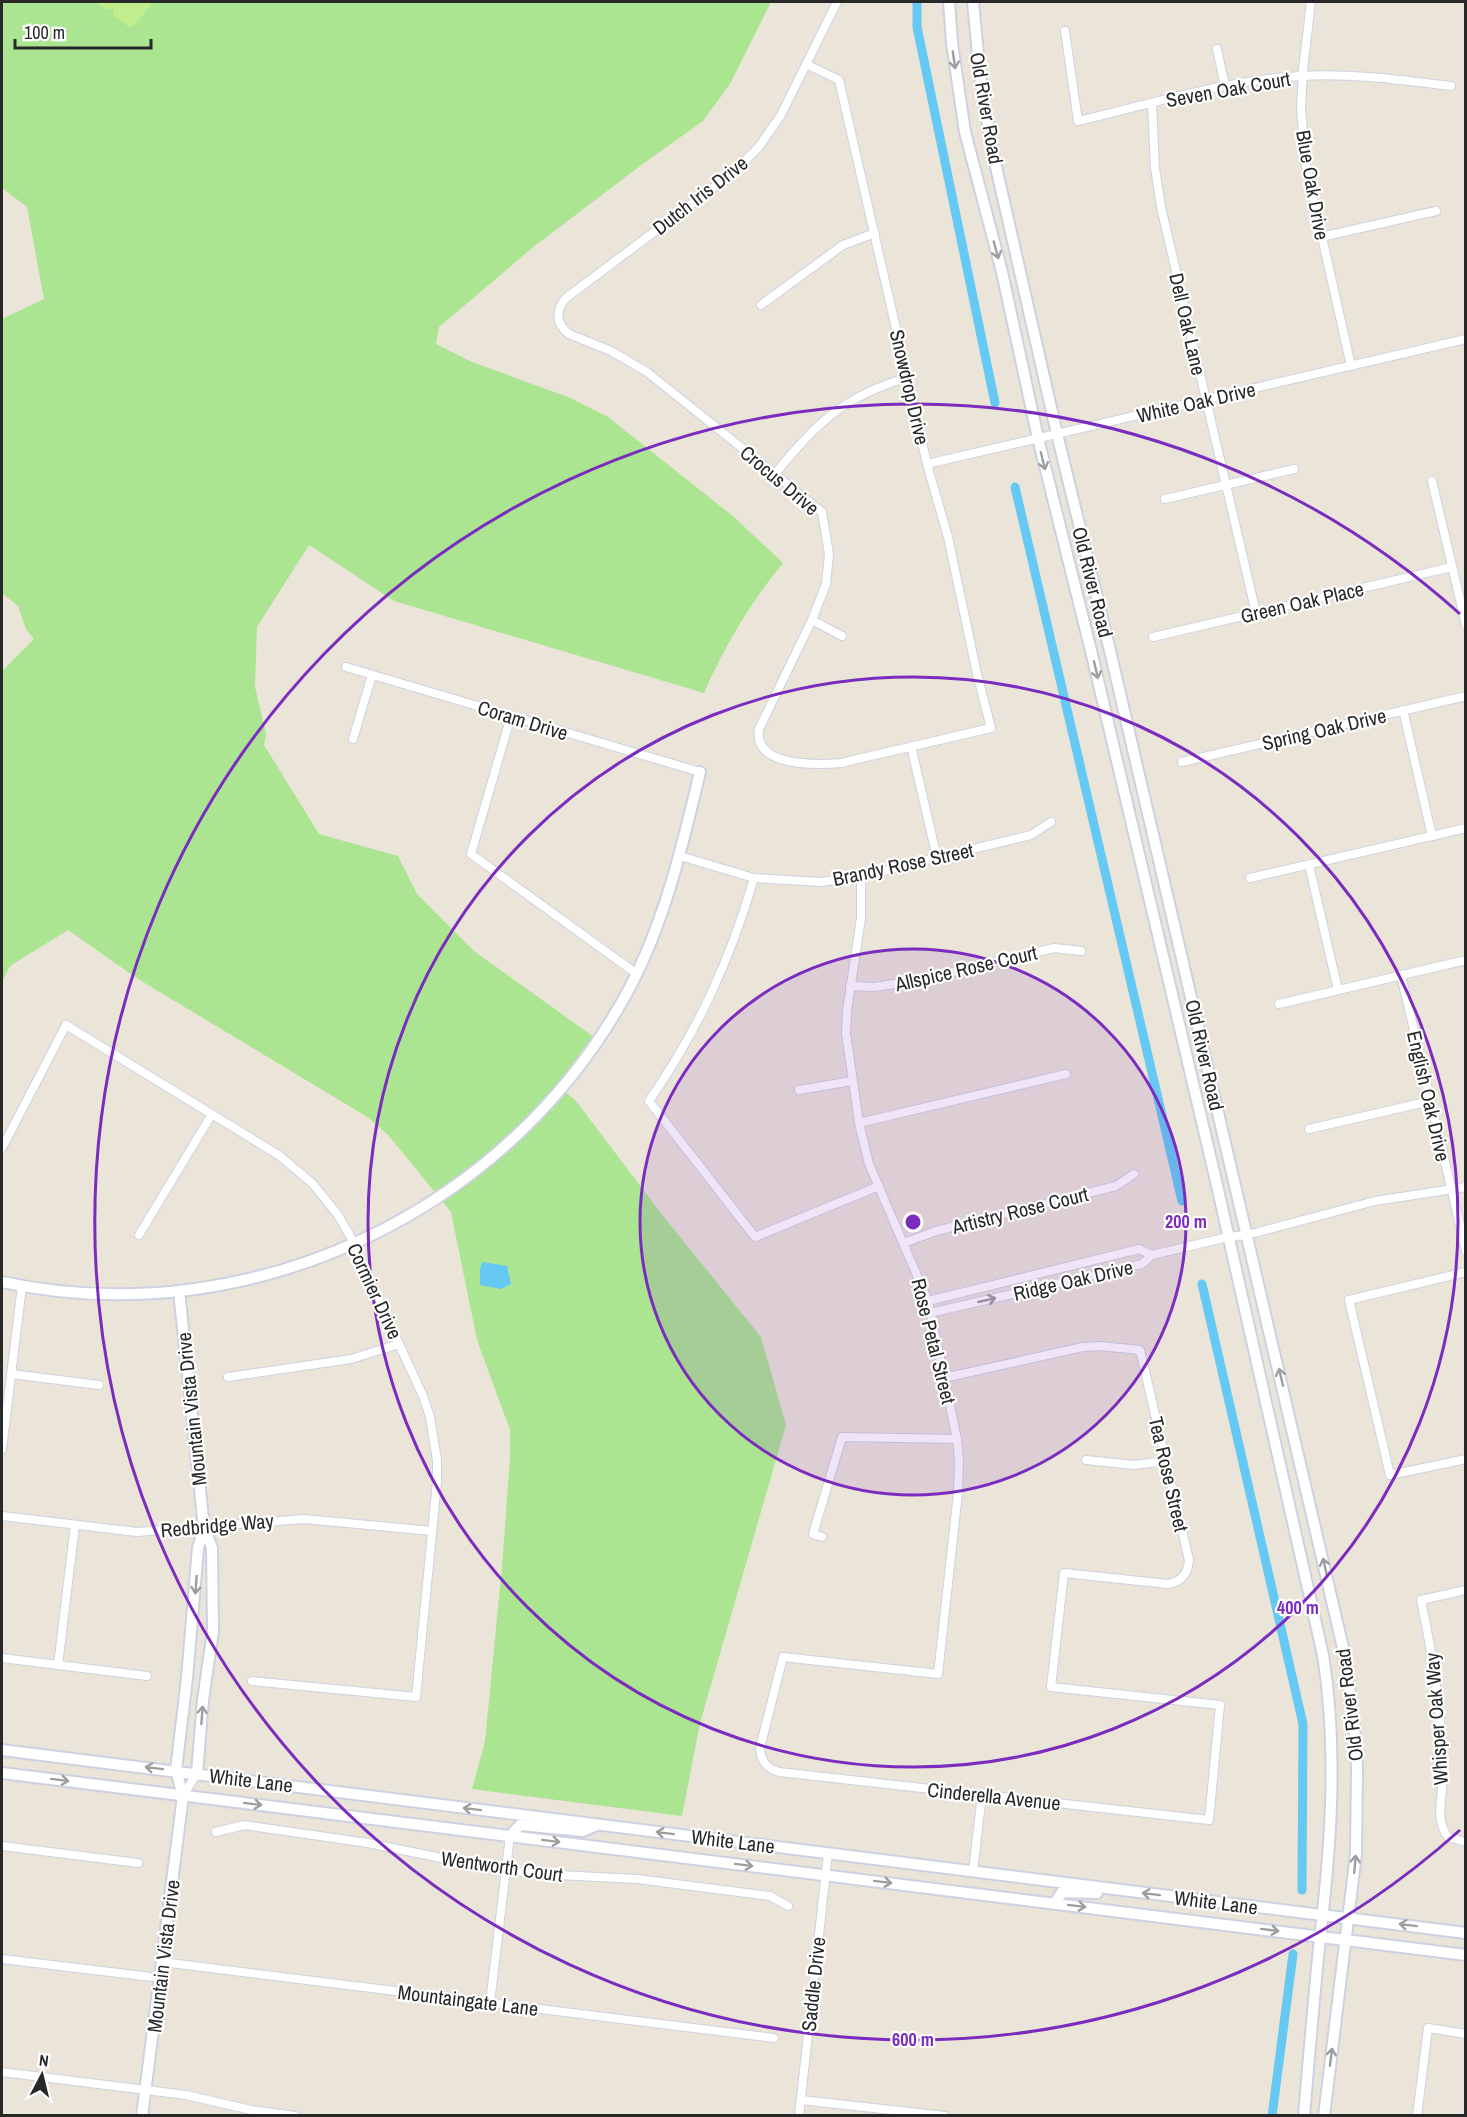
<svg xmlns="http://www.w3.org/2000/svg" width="1467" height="2117" viewBox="0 0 1467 2117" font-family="'Archivo Narrow',sans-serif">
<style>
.green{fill:#abe592}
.pitch{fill:#c1ed8d}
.water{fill:#65c9f3}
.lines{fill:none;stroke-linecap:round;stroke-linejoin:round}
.canal{stroke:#65c9f3;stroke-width:9}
.street-casing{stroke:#ced1e2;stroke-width:10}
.secondary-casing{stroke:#ced1e2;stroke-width:14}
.street{stroke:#fff;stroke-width:8}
.secondary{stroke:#fff;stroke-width:10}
.oneway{stroke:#9e9e9e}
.ring{fill:none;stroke:#7b2cbf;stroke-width:3}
.labels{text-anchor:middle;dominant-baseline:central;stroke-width:4.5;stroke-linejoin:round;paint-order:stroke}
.street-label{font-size:20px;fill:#282828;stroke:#fff}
.centre{fill:#7b2cbf;stroke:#fff;stroke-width:3}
.ring-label{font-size:18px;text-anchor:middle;font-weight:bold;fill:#7b2cbf;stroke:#fff;stroke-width:4.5;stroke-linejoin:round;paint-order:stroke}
</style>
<rect width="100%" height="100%" fill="#ebe4d8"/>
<path class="green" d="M2,2H771L730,84L703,121L640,166L532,248L439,327L436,344L472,362L568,397L608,417L734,517L783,563C750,603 725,645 704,693L394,601L309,545L257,627L255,687L266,734L264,745L319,834L398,856L417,894L474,951L598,1040L562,1089L576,1101L663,1216L761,1337L786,1425L700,1723L682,1816L472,1789L485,1741L502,1567L510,1458V1430L477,1340L451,1212L389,1136L369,1118L138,979L68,930L10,966L2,982V671L34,639L26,629L18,606L2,593V319L44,299L27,207L2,188Z"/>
<path class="pitch" d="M95,2H153L134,26L129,27L113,15L114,8L107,10Z"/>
<path class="water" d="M482,1262L507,1266L511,1284L501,1289L480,1285V1269Z"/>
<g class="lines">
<g class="canal">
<path d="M917,2V27L995,403"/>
<path d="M1015,487L1182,1201"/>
<path d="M1202,1284L1303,1724L1302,1890"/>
<path d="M1272,2116L1293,1954"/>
</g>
<defs>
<g id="street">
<path d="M1311,2L1303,69L1301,108L1306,166L1351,366"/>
<path d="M1065,31L1078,121C1151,104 1226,80 1301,76C1352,73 1401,80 1451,86"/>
<path d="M1217,49L1225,86"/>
<path d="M806,64L839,80L927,464L948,537L977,674L991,728L841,763C815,765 753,767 759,729L812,620L826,584L829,554L822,512L647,372L611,351L569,334C556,324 555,310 566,298L730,175L758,148L781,115L837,2"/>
<path d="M1152,104L1155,168L1161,207L1256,613"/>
<path d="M1321,237L1436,211"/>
<path d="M761,305L843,245L875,233"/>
<path d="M927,464L1466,339"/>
<path d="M775,474C816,423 844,396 909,377"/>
<path d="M1432,481L1466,625"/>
<path d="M1165,499L1294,469"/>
<path d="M812,620L842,636"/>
<path d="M1153,637L1452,567"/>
<path d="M346,667L700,772"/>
<path d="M1403,710L1432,836"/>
<path d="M511,716L471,854L637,974"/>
<path d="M353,739L372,675"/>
<path d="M911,746L937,858"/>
<path d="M1182,762L1466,696"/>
<path d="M680,856L754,878L821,882L861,876L1031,835L1051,822"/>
<path d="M1309,865L1338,990"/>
<path d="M861,876V918L847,1011L846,1033L859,1123L869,1164L928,1301L957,1439L959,1461L958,1493L938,1674L783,1657L760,1748C761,1761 766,1768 779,1772L1209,1820L1220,1705L1051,1687L1064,1573L1168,1584C1181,1582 1188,1574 1189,1560L1140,1350L1100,1346L1083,1347L944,1378"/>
<path d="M754,878C730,961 698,1030 649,1101L755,1237L879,1186"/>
<path d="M1250,878L1466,828"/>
<path d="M1401,975L1466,1251"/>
<path d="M850,986L874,987L915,981L1054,948L1081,951"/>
<path d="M1279,1004L1466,960"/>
<path d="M799,1090L852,1081"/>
<path d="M859,1123L1066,1074"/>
<path d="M1309,1129L1430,1101"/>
<path d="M2,1148L66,1025L280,1156L313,1184L338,1215L349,1234L399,1344L423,1396L430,1417L437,1460V1482L416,1697L252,1681"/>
<path d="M139,1235L212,1114"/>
<path d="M904,1243L936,1231L1116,1186L1134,1174"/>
<path d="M1466,1272L1349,1300L1390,1475L1466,1459"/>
<path d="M928,1301L1139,1249L1152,1255"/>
<path d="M930,1313L1142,1264L1152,1255L1228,1237L1247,1235L1375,1201L1466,1187"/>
<path d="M11,1374L99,1385"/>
<path d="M228,1377L351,1359L399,1344"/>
<path d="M2,1449L22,1286"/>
<path d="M1086,1460L1134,1465L1166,1461"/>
<path d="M2,1516L137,1532L304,1519L432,1531"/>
<path d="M822,1537L813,1534L842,1437L957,1439"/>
<path d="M1466,1590L1421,1600C1433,1657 1443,1716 1443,1775C1443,1795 1434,1820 1448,1837L1466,1842"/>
<path d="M2,1658L147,1676"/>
<path d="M58,1665L75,1525"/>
<path d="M183,1796L197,1773"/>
<path d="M216,1832L244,1825L368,1843L490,1868L539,1874L637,1879L770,1896L788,1906"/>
<path d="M2,1846L138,1863"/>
<path d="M973,1871L982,1794"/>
<path d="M2,1959L160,1978"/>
<path d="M162,1962L774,2038"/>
<path d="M490,2003L510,1836"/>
<path d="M2,2072L186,2095L251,2110L295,2116"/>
<path d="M801,2100L945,2116"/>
<path d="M799,2116L828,1853"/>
<path d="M1417,2116L1428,2028L1466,2034"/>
</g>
<g id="secondary">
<path d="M949,2L952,43L965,132L1002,272L1038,438L1093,659L1216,1181L1323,1655C1338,1749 1331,1844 1320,1938C1314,1997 1309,2056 1304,2116"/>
<path d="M973,2L981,86L994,158L1057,434L1111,655L1344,1652L1354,1724L1357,1768L1356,1854L1324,2116"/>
<path d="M2,1282C249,1335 510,1212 629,989C665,921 682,847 700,772"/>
<path d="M179,1291L204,1527L212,1548L213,1631L203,1700L197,1773"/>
<path d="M2,1750L1466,1933"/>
<path d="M2,1773L1466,1955"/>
<path d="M510,1836L520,1825L583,1831L597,1825"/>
<path d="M1055,1903L1062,1892L1097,1893"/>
<path d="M142,2116L183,1796L176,1770L187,1678L198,1548L204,1527"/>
</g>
</defs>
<use href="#street" class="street-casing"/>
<use href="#secondary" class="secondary-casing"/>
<use href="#street" class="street"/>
<use href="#secondary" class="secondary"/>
</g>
<defs><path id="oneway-shaft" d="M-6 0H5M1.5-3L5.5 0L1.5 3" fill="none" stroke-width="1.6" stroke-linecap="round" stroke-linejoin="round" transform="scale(1.5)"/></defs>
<g class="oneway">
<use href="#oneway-shaft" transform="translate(954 60) rotate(82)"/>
<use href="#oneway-shaft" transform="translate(996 250) rotate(75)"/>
<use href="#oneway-shaft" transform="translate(1043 461) rotate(76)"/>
<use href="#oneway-shaft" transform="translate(1096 670) rotate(77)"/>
<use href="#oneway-shaft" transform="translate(987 1300) rotate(-13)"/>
<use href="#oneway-shaft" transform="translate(1281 1377) rotate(-103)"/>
<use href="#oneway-shaft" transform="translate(1325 1567) rotate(-103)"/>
<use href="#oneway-shaft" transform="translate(196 1585) rotate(94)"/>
<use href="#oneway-shaft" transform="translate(202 1715) rotate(-86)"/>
<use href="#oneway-shaft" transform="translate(154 1768) rotate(-173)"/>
<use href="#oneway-shaft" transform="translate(60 1780) rotate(7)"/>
<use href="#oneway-shaft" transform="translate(253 1804) rotate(7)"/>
<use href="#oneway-shaft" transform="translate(472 1809) rotate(-173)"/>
<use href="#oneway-shaft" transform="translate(665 1833) rotate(-173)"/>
<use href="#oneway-shaft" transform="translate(551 1841) rotate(7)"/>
<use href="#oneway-shaft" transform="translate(1355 1864) rotate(-85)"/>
<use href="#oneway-shaft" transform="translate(744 1865) rotate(7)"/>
<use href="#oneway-shaft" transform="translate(883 1882) rotate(7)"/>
<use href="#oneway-shaft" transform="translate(1151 1894) rotate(-173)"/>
<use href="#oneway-shaft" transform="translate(1077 1906) rotate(7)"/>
<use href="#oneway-shaft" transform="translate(1408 1925) rotate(-173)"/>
<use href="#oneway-shaft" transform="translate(1270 1930) rotate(7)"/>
<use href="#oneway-shaft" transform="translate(1331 2057) rotate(-83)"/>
</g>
<circle cx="913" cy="1222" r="273" fill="#7b2cbf" fill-opacity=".12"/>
<g class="ring">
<circle cx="913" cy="1222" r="273"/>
<circle cx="913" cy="1222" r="545"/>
<path d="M1460 1830A818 818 0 1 1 1460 614"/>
</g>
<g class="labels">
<g class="street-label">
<text transform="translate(1228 89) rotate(-10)">Seven Oak Court</text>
<text transform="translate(987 108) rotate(80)">Old River Road</text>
<text transform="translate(1313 185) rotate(80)">Blue Oak Drive</text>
<text transform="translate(700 195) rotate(-38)">Dutch Iris Drive</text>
<text transform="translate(1188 324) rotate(77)">Dell Oak Lane</text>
<text transform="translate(910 387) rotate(77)">Snowdrop Drive</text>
<text transform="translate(1196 402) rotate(-13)">White Oak Drive</text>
<text transform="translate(780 480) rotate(40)">Crocus Drive</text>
<text transform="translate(1093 582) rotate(76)">Old River Road</text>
<text transform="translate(1302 602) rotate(-13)">Green Oak Place</text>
<text transform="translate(523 720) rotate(17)">Coram Drive</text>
<text transform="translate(1324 729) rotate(-13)">Spring Oak Drive</text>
<text transform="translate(903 864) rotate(-12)">Brandy Rose Street</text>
<text transform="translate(966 968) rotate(-13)">Allspice Rose Court</text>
<text transform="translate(1205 1055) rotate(77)">Old River Road</text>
<text transform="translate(1429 1096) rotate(77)">English Oak Drive</text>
<text transform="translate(1020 1210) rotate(-14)">Artistry Rose Court</text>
<text transform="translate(1073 1280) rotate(-13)">Ridge Oak Drive</text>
<text transform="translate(375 1291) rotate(65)">Cormier Drive</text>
<text transform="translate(934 1341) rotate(76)">Rose Petal Street</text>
<text transform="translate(191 1409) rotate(-96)">Mountain Vista Drive</text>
<text transform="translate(1169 1474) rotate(77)">Tea Rose Street</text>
<text transform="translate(217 1525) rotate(-5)">Redbridge Way</text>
<text transform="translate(1349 1705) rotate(-97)">Old River Road</text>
<text transform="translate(1436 1719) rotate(-94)">Whisper Oak Way</text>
<text transform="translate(251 1780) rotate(7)">White Lane</text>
<text transform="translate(994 1796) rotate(6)">Cinderella Avenue</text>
<text transform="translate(733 1841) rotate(7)">White Lane</text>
<text transform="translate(502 1866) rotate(8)">Wentworth Court</text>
<text transform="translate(1216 1902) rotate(7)">White Lane</text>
<text transform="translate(163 1956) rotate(-83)">Mountain Vista Drive</text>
<text transform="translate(813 1984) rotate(-84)">Saddle Drive</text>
<text transform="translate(468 2000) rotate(7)">Mountaingate Lane</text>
</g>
</g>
<circle cx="913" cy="1222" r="9" class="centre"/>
<g class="ring-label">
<text x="1186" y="1228">200 m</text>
<text x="1298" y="1614">400 m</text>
<text x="913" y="2046">600 m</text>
</g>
<rect width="1467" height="2117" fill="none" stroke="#282828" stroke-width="6"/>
<g transform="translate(42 2075) rotate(7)" stroke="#ffffff" stroke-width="4.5" paint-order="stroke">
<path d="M0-4.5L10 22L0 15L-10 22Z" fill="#282828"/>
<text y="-9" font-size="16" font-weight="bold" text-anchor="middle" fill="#282828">N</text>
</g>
<path d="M15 39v9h136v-9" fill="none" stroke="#282828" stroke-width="3"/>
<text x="24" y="39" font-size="18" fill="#282828" stroke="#ffffff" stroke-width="4.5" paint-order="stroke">100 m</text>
</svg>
